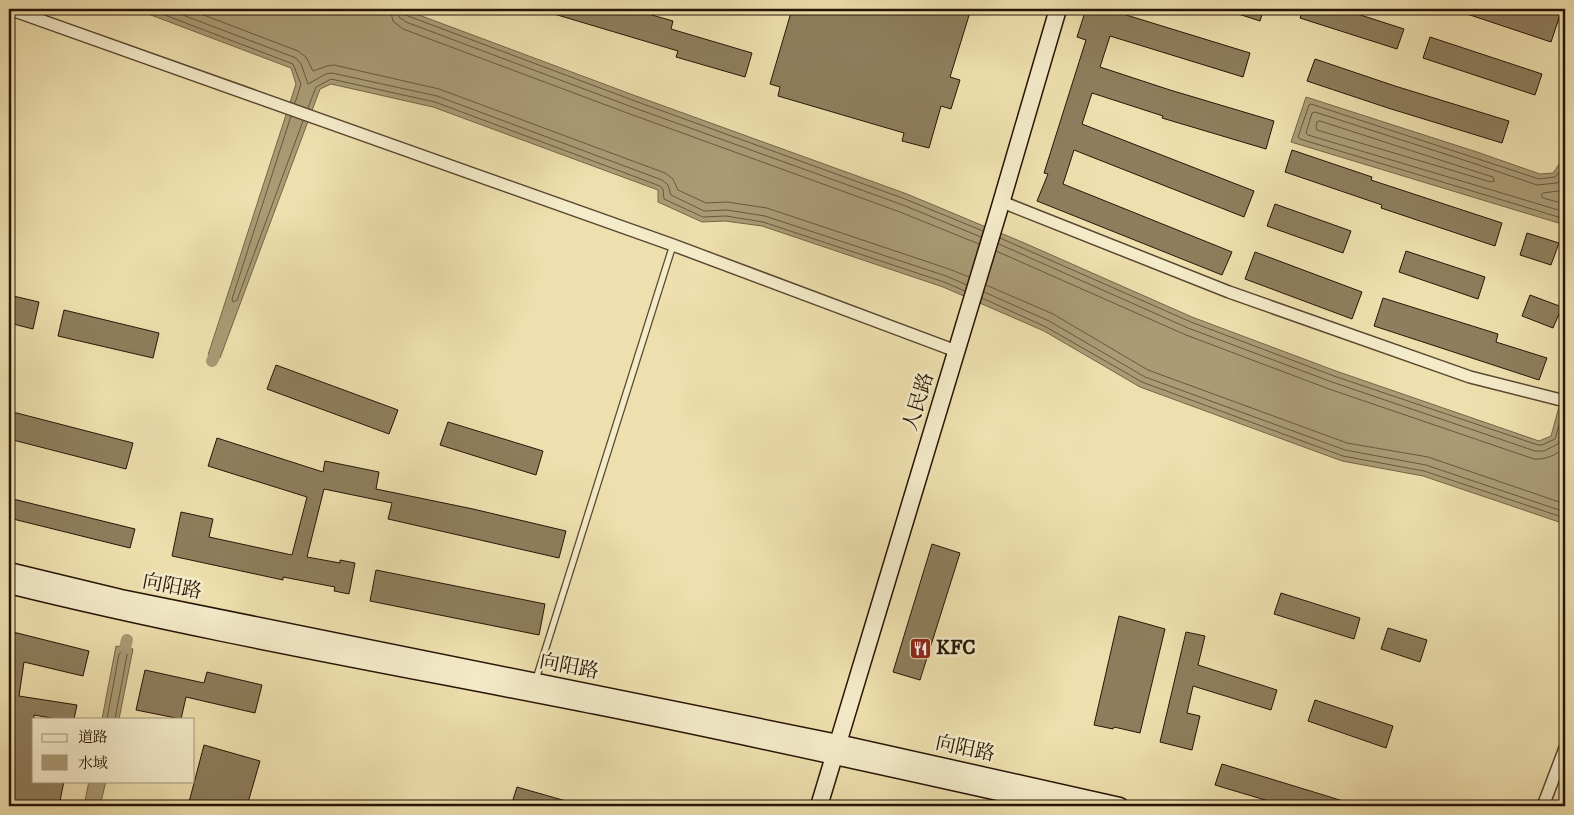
<svg xmlns="http://www.w3.org/2000/svg" width="1574" height="815" viewBox="0 0 1574 815" font-family="'IM FELL DW Pica','Noto Serif SC',serif">
<style>
.water{fill:#aa9b75;stroke:#766548}
.lines{fill:none;stroke-linecap:round;stroke-linejoin:round}
.shore{stroke:#68583d;stroke-width:1}
.canal{stroke:#aa9b75;stroke-width:12}
.building{fill:#8e7e5d;stroke:#271405}
.lane-casing{stroke:#59472f;stroke-width:8}
.street-casing{stroke:#59472f;stroke-width:14}
.secondary-casing{stroke:#271405;stroke-width:19}
.lane{stroke:#f4ebca;stroke-width:5.5}
.street{stroke:#f4ebca;stroke-width:11}
.secondary{stroke:#f4ebca;stroke-width:16}
.labels{text-anchor:middle;dominant-baseline:central;stroke-width:5;stroke-linejoin:round;paint-order:stroke}
.street-label{font-size:20px;fill:#271405;stroke:#f4ebca}
.poi-label{font-size:20px;font-weight:bold;fill:#271405;stroke:#f4ebca;text-anchor:start}
</style>
<rect width="100%" height="100%" fill="#eee0ae"/>
<filter id="stains"><feTurbulence type="fractalNoise" baseFrequency=".004" numOctaves="4"/><feColorMatrix values="0 0 0 0 .2 0 0 0 0 .09 0 0 0 0 .02 0 0 0 .5 -.17"/></filter>
<radialGradient id="worn" r=".72"><stop offset=".6" stop-color="#630" stop-opacity="0"/><stop offset="1" stop-color="#630" stop-opacity=".3"/></radialGradient>
<g class="water">
<path d="M135,9H403L636,96L907,194L1022,242L1192,317L1336,371L1539,441L1551,436L1565,385V524L1423,476L1342,461L1140,387L1044,331L943,287L762,226L725,221L702,222L658,202V190L433,107L331,84L320,89L220,358L208,355L296,84L291,68Z"/>
<path d="M1306,97L1477,152L1540,174L1553,173L1565,156V225L1291,142Z"/>
<path d="M116,646L133,649L119,719H102Z"/>
<path d="M89,781H106L100,806H84Z"/>
</g>
<g class="lines">
<g class="shore">
<path d="M149,9L293,64L301,84L295,103"/>
<path d="M167,9L296,58L301,64L308,84L326,74L332,73L437,96L662,180L668,185L671,195L704,211L727,210L765,216L946,276L967,285"/>
<path d="M188,9L298,51L306,57L313,71L327,66L334,65L439,89L665,173L673,179L678,190L706,203L727,202L767,208L949,269L969,277"/>
<path d="M390,9L393,21L403,29L630,114L900,212L979,244"/>
<path d="M398,9L399,17L406,22L632,107L903,205L981,237"/>
<path d="M404,9V13L408,16L635,101L905,199L983,231"/>
<path d="M308,108L316,87L331,79L435,102L660,186L663,189L664,199L703,217L726,216L763,222L944,282L965,291"/>
<path d="M291,116L232,299L233,302L237,300L303,121"/>
<path d="M1320,121L1471,170L1493,177L1494,181L1491,182L1317,130L1316,127L1317,122Z"/>
<path d="M1565,165L1555,177L1539,179L1311,104L1309,105L1298,137L1300,139L1565,219"/>
<path d="M1565,175L1557,183L1537,185L1473,163L1315,112L1312,113L1306,133L1308,135L1565,212"/>
<path d="M1565,187L1558,191L1543,193L1541,195L1543,198L1565,204"/>
<path d="M1000,238L1191,322L1334,376L1538,445H1542L1555,439L1564,408"/>
<path d="M999,244L1188,328L1332,382L1535,451H1544L1558,444L1565,426"/>
<path d="M996,251L1186,335L1329,389L1534,459C1545,460 1557,455 1565,447"/>
<path d="M986,285L1053,314L1148,370L1347,443L1428,457L1565,504"/>
<path d="M984,292L1049,321L1145,377L1345,450L1426,465L1565,512"/>
<path d="M982,298L1046,327L1142,382L1343,456L1424,471L1565,518"/>
<path d="M107,719L119,654L122,652L126,653L127,655L115,719"/>
</g>
<g class="canal">
<path d="M212,361L214,357"/>
<path d="M125,648L127,640"/>
</g>
</g>
<g class="building">
<path d="M544,9H631L673,21L671,29L752,53L745,77L676,57L678,51L544,11Z"/>
<path d="M792,9H971L950,77L960,80L951,109L941,106L929,148L902,141L904,133L778,96L780,87L770,84Z"/>
<path d="M1086,9H1111L1110,10L1250,53L1243,77L1110,36L1100,67L1170,90L1274,121L1266,149L1162,118L1163,116L1092,93L1082,124L1254,191L1244,217L1074,150L1063,184L1232,252L1222,275L1037,201L1048,174L1044,173L1086,40L1077,37Z"/>
<path d="M1229,9H1264L1260,21L1229,11Z"/>
<path d="M1303,9H1342L1404,29L1397,49L1300,18Z"/>
<path d="M1458,9H1562L1551,42L1458,11Z"/>
<path d="M1430,37L1542,74L1535,95L1423,58Z"/>
<path d="M1315,59L1395,86L1509,121L1502,143L1388,108L1307,81Z"/>
<path d="M1292,150L1372,177L1371,180L1502,223L1495,246L1381,208L1382,205L1285,172Z"/>
<path d="M1275,204L1351,231L1343,253L1267,226Z"/>
<path d="M1527,233L1559,243L1551,265L1520,255Z"/>
<path d="M1406,251L1485,277L1478,299L1399,272Z"/>
<path d="M1255,252L1362,292L1352,319L1245,279Z"/>
<path d="M9,295L39,302L33,329L9,323Z"/>
<path d="M1530,295L1562,307L1553,328L1522,316Z"/>
<path d="M1383,298L1498,334L1496,342L1547,358L1539,380L1374,326Z"/>
<path d="M64,310L159,333L153,358L58,336Z"/>
<path d="M276,365L398,410L389,434L267,389Z"/>
<path d="M9,411L133,443L126,469L9,439Z"/>
<path d="M448,422L543,451L536,475L440,445Z"/>
<path d="M217,438L323,472L325,461L379,472L376,489L473,509L566,531L559,558L388,519L392,503L324,489L307,557L340,563V560L355,563L349,594L334,591L335,587L283,577V580L172,556L181,512L213,519L209,537L292,555L307,497L208,466Z"/>
<path d="M9,498L135,529L130,548L9,518Z"/>
<path d="M932,544L960,553L920,680L893,672Z"/>
<path d="M376,570L545,604L539,635L370,601Z"/>
<path d="M1281,593L1360,618L1354,639L1274,614Z"/>
<path d="M1119,616L1165,629L1140,733L1114,727L1113,729L1094,725Z"/>
<path d="M1388,628L1427,640L1420,662L1381,649Z"/>
<path d="M9,631L89,651L83,676L24,662L19,696L77,705L74,719H57L34,715V781H64L59,806H9Z"/>
<path d="M1186,632L1205,636L1198,665L1277,690L1271,710L1193,686L1187,713L1200,716L1192,750L1160,742Z"/>
<path d="M145,670L204,683L207,672L262,685L255,713L186,697L181,719L136,710Z"/>
<path d="M1315,700L1393,726L1386,748L1308,721Z"/>
<path d="M204,745L260,761L247,806H188Z"/>
<path d="M1222,764L1353,804V806H1285L1215,785Z"/>
<path d="M517,787L573,803V806H511Z"/>
</g>
<g class="lines">
<defs>
<path id="lane" d="M536,679L673,245"/>
<g id="street">
<path d="M9,9L673,245L956,351"/>
<path d="M1002,202L1229,292L1470,377L1565,401"/>
<path d="M1543,806L1565,748"/>
</g>
<g id="secondary">
<path d="M9,571L121,598L838,743L1120,806"/>
<path d="M9,585C203,633 401,667 597,706C753,737 907,772 1062,806"/>
<path d="M819,806L999,210L1058,9"/>
</g>
</defs>
<use href="#lane" class="lane-casing"/>
<use href="#street" class="street-casing"/>
<use href="#secondary" class="secondary-casing"/>
<use href="#lane" class="lane"/>
<use href="#street" class="street"/>
<use href="#secondary" class="secondary"/>
</g>
<defs>
<symbol id="restaurant-square" viewBox="-11 -11 22 22"><rect x="-9" y="-9" width="18" height="18" rx="4" fill="#8f2418" stroke="#f4ebca"/><path d="M-5-6h1v4h1v-4h1v4h1v-4h1v5L-1.5 .5V6h-2V.5L-5-1ZM5-6V6H3V1.5H1.5Q1.5-4 5-6Z" fill="#fff"/></symbol>
</defs>
<g fill-rule="evenodd">
<use href="#restaurant-square" x="908" y="636" width="25" height="25"/>
</g>
<g class="labels">
<g class="street-label">
<text transform="translate(919 402) rotate(-73)">人民路</text>
<text transform="translate(172 587) rotate(11)">向阳路</text>
<text transform="translate(569 667) rotate(11)">向阳路</text>
<text transform="translate(965 749) rotate(12)">向阳路</text>
</g>
<g class="poi-label">
<text x="936" y="648">KFC</text>
</g>
</g>
<rect width="1574" height="815" fill="none" stroke="#eee0ae" stroke-width="30"/>
<rect x="10" y="10" width="1554" height="795" fill="none" stroke="#271405" stroke-width="2.5"/>
<rect x="15" y="15" width="1544" height="785" fill="none" stroke="#271405"/>
<rect x="32" y="718" width="162" height="65" fill="#f4ebca" stroke="#a2957b"/>
<rect x="42" y="734" width="25" height="8" fill="#f4ebca" stroke="#a2957b"/>
<text x="78" y="742" font-size="15" fill="#271405">道路</text>
<rect x="42" y="755" width="25" height="15" fill="#aa9b75" stroke="#a2957b"/>
<text x="78" y="768" font-size="15" fill="#271405">水域</text>
<rect width="100%" height="100%" filter="url(#stains)"/>
<rect width="100%" height="100%" fill="url(#worn)"/>
</svg>
